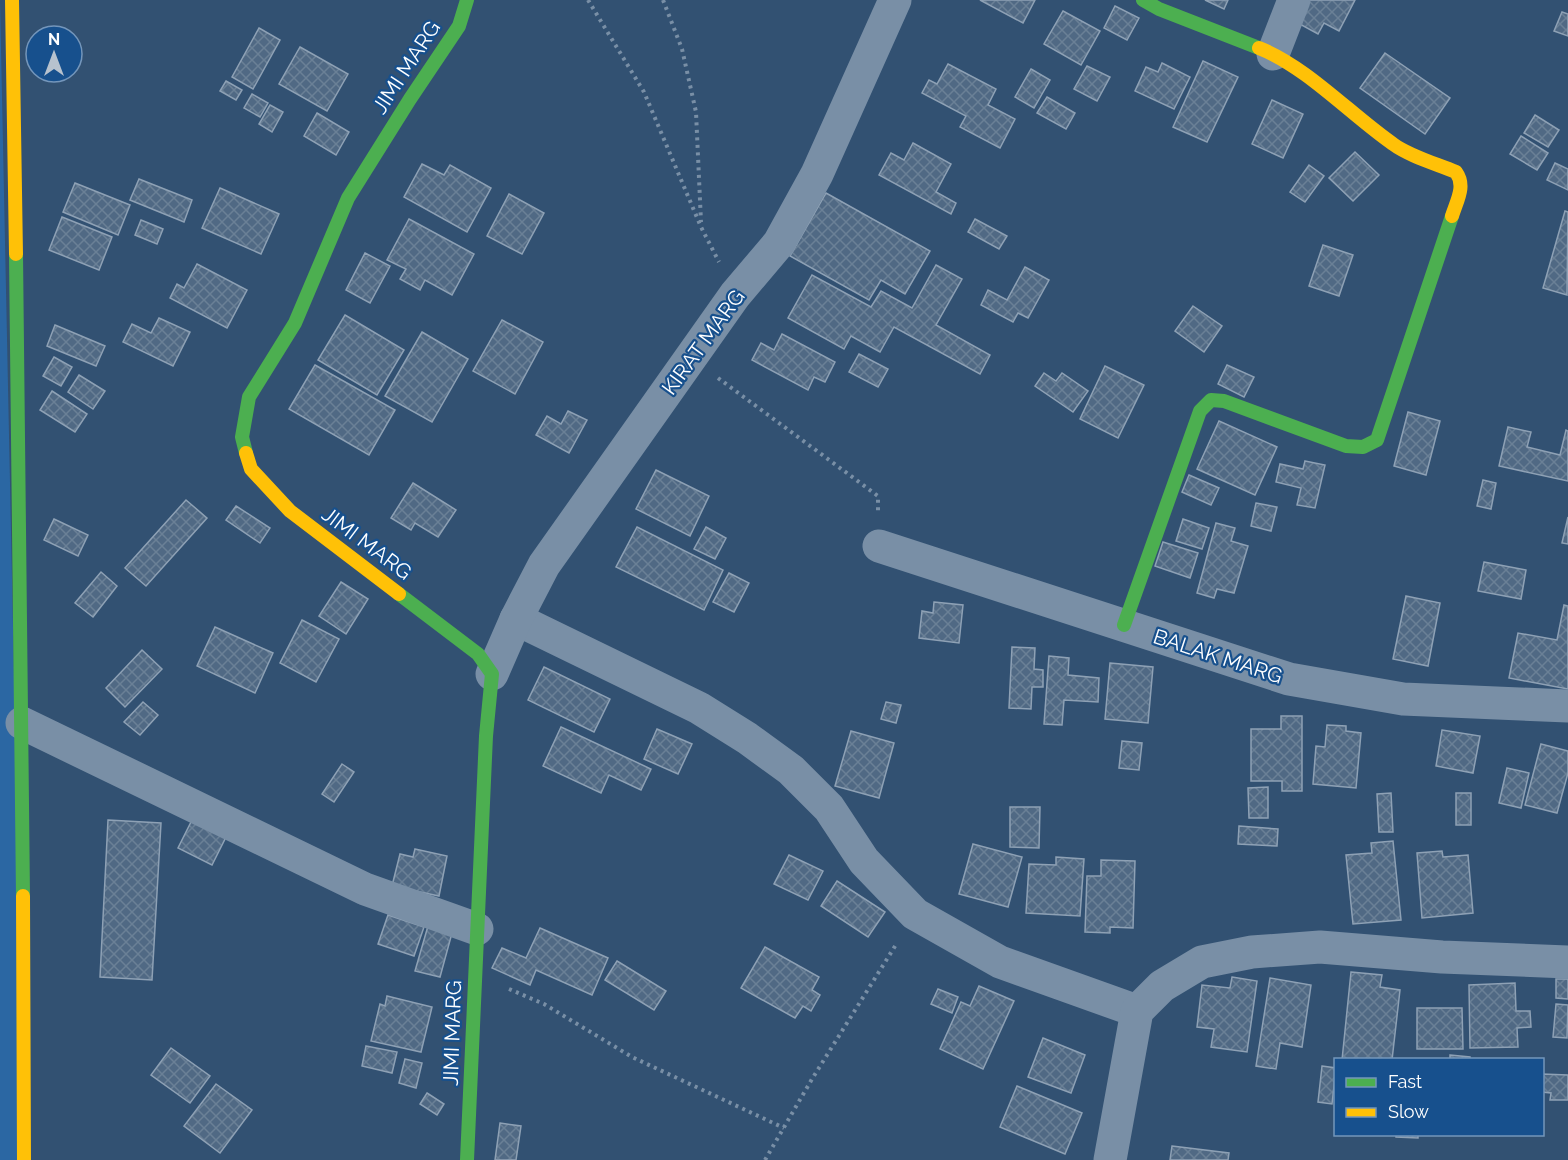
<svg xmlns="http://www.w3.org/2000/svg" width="1568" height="1160" viewBox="0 0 1568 1160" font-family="Raleway,sans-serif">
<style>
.green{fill:#2b67a3}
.building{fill:url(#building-cross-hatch);stroke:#8ea1b5;stroke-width:1.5}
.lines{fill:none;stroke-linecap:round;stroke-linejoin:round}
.path{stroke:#798fa6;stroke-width:4;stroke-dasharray:3 4.5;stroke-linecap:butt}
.street{stroke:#798fa6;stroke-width:33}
.fast{stroke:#4caf50;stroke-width:14}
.slow{stroke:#ffc107;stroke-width:14}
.labels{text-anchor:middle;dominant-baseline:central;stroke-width:4.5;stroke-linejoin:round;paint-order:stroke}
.street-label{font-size:21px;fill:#fff;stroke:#17508d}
</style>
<defs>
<pattern id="building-cross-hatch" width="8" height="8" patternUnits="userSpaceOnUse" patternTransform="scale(1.5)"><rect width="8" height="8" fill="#506984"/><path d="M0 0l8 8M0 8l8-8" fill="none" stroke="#6a8096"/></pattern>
</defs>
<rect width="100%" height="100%" fill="#325172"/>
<path class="green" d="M0,0L24,1160H0Z"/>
<g class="building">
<path d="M980,0H1035L1023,23Z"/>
<path d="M1205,0H1228L1224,9Z"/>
<path d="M1307,0H1355L1339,31L1324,23L1318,34L1296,22Z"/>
<path d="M1115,6L1139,18L1127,40L1104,28Z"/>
<path d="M1063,11L1100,31L1081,65L1044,44Z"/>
<path d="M1562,12L1568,14V36L1554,31Z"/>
<path d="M259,28L280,40L253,89L232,77Z"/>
<path d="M300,47L348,74L327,111L279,84Z"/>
<path d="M1385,53L1450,98L1425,134L1360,88Z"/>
<path d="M1203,61L1238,77L1207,142L1173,127Z"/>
<path d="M1162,63L1190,77L1174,109L1135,91L1146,67L1158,72Z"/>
<path d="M948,64L996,89L988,105L1015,119L1000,148L960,127L966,116L922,93L929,80L937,84Z"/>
<path d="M1087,66L1110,77L1097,101L1074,89Z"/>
<path d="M1031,69L1050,80L1034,108L1015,97Z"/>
<path d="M226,81L242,90L236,100L220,91Z"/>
<path d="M252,94L268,103L260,117L244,108Z"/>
<path d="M1047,97L1075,113L1066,129L1037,113Z"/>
<path d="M1272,100L1303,114L1283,158L1252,144Z"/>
<path d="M270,105L283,112L272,132L259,124Z"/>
<path d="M317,113L349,132L336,155L304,136Z"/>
<path d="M1535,115L1559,130L1548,147L1524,133Z"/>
<path d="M1521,136L1548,153L1537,170L1510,154Z"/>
<path d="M913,143L951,164L936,192L956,203L951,214L879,175L891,153L904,160Z"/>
<path d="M1355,152L1379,175L1353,201L1329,178Z"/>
<path d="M1555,163L1568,169V190L1547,180Z"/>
<path d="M422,164L444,175L450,165L491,188L467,232L404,197Z"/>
<path d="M1309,165L1324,176L1305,202L1290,192Z"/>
<path d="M139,179L192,200L184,222L130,200Z"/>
<path d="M75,183L130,205L118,235L63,212Z"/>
<path d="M220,188L279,214L261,254L202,228Z"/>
<path d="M826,193L930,251L905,294L881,280L869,300L790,256Z"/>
<path d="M509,194L544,213L522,254L487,236Z"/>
<path d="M1565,211L1568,212L1567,295L1543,288Z"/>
<path d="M62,217L112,237L99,270L49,250Z"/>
<path d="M409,219L474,254L452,295L425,280L420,290L400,279L406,269L387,260Z"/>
<path d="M975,219L1007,236L999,249L968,232Z"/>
<path d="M141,220L163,229L157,244L135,235Z"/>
<path d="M1323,245L1353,255L1339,296L1309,286Z"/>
<path d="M365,253L390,266L370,303L346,290Z"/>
<path d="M197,264L247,290L227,328L170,298L177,284L184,288Z"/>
<path d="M936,265L962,279L936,325L990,355L980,374L894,327L880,352L851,336L844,349L788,318L812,275L871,307L881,291L912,308Z"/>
<path d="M1025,267L1049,280L1028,318L1018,313L1013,322L981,305L988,290L1007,300Z"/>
<path d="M1193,306L1222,326L1204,352L1175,331Z"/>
<path d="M345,315L404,350L377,395L318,360Z"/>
<path d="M159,318L190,332L173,366L123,342L132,324L151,333Z"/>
<path d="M502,320L543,342L515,394L473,371Z"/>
<path d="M55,325L105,346L96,366L47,346Z"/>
<path d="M422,332L468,359L432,422L385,396Z"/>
<path d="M782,334L835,362L825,382L814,377L808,390L752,360L761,343L774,350Z"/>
<path d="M859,354L888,369L878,387L849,372Z"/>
<path d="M54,357L72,367L61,386L43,376Z"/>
<path d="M315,365L395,410L369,455L289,409Z"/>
<path d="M1227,365L1254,377L1244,397L1218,384Z"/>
<path d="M1105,366L1144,385L1118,438L1080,419Z"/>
<path d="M1044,373L1056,381L1062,373L1088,391L1073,412L1035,386Z"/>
<path d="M79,375L105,391L93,409L68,392Z"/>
<path d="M52,391L87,414L75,432L40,410Z"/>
<path d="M568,411L587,420L569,453L536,435L547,416L561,424Z"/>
<path d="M1408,412L1440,421L1426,475L1394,466Z"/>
<path d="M1219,421L1277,447L1255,495L1197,469Z"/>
<path d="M1508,427L1531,432L1527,447L1560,455L1566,430L1568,431V481L1499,466Z"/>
<path d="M1305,461L1325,465L1315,508L1297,505L1301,488L1276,482L1280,464L1303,469Z"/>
<path d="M656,470L709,496L690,536L636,509Z"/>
<path d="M1189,475L1219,488L1211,505L1182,492Z"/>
<path d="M1483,480L1496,483L1491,509L1477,506Z"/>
<path d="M413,483L456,510L438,537L415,523L411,530L391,518Z"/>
<path d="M186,500L207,518L146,586L125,568Z"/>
<path d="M1256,503L1277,507L1271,531L1251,526Z"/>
<path d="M236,506L270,528L260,543L226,520Z"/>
<path d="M1568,517V544L1562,543Z"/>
<path d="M54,519L88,535L78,556L44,540Z"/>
<path d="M1183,519L1209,528L1202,549L1176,541Z"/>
<path d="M1216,523L1235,528L1231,541L1248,546L1234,593L1217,589L1214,598L1197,593Z"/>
<path d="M637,527L723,570L704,610L616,567Z"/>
<path d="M706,527L726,538L715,559L694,549Z"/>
<path d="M1163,542L1198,553L1190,578L1155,566Z"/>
<path d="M1484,562L1526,570L1521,599L1478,591Z"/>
<path d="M101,572L117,586L93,617L75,603Z"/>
<path d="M729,573L749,583L734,612L713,602Z"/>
<path d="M341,582L368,599L346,634L319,616Z"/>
<path d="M1406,596L1440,603L1428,666L1393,659Z"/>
<path d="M934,602L963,605L959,643L919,638L922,611L933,613Z"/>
<path d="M1564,605L1568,606V689L1509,678L1518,633L1557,640Z"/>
<path d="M302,620L339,639L316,682L280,663Z"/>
<path d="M215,627L273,653L255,693L197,666Z"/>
<path d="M1012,647L1035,648L1034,669L1043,670V687H1032L1031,709L1009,708Z"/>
<path d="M142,650L162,669L125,707L106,688Z"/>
<path d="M1049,656L1069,658L1068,675L1099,678L1098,702L1064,700L1062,725L1044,724Z"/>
<path d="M1110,663L1153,667L1148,723L1105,719Z"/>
<path d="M544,667L610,699L594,732L528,700Z"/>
<path d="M143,702L158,715L140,735L124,722Z"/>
<path d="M886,702L901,705L896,723L881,719Z"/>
<path d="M1281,716H1302V791H1282V781H1251V729H1281Z"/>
<path d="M1327,725L1346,726V731L1361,733L1356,788L1313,784L1316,746L1325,747Z"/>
<path d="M561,727L651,769L641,790L609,775L601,793L543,766Z"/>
<path d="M657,729L692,744L678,774L644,759Z"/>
<path d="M1442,730L1480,736L1473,773L1436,766Z"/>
<path d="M851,731L894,743L879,798L835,786Z"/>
<path d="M1122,741L1142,743L1139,770L1119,768Z"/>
<path d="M1541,744L1568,751V773L1557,813L1525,805Z"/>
<path d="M342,764L354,772L334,802L322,794Z"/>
<path d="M1507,768L1529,773L1521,808L1499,803Z"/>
<path d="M1268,787V818H1249L1248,788Z"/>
<path d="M1391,793L1393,832H1379L1377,794Z"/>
<rect x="1456" y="793" width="15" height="32"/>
<path d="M1010,807H1040L1039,848L1010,847Z"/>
<path d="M108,820L161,823L152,980L100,977Z"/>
<path d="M192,820L226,837L212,865L178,848Z"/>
<path d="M1239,826L1278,829L1277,846L1238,844Z"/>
<path d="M1393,841L1401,920L1353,924L1346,855L1372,853L1371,843Z"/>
<path d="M973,844L1022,857L1008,907L959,894Z"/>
<path d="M415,849L447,856L439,896L392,886L400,854L413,857Z"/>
<path d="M1442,851L1443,857L1468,855L1473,913L1422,918L1417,853Z"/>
<path d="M789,855L823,871L808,900L774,884Z"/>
<path d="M1056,857L1084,859L1080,916L1026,913L1029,864L1056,865Z"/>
<path d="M1101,860L1135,861L1133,928L1110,927V933L1085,932L1087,876H1101Z"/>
<path d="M837,881L885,912L868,937L821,906Z"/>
<path d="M388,915L424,927L414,956L378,944Z"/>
<path d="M428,926L452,933L440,977L415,971Z"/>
<path d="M540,928L608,958L592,995L536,970L530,985L492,968L502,948L526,958Z"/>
<path d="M765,947L819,977L812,990L820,995L811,1011L803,1006L795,1018L741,988Z"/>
<path d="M617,961L666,991L654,1010L605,980Z"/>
<path d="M1351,972L1382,975L1380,987L1400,990L1392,1060H1342Z"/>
<path d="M1232,977L1257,981L1247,1052L1211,1047L1214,1029L1197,1027L1202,985L1230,988Z"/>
<path d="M1270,978L1311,985L1302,1047L1280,1043L1276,1069L1256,1066Z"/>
<path d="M1556,979H1568V999L1556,998Z"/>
<path d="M1515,983L1516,1011H1530L1531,1027L1517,1028L1518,1047L1470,1048L1469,985Z"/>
<path d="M979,986L1014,1001L983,1069L940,1049L961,1002L970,1006Z"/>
<path d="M938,989L958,997L952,1013L931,1004Z"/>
<path d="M387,996L432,1007L421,1052L371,1041L380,1004L385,1006Z"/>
<path d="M1556,1004L1568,1005L1567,1038L1553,1037Z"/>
<path d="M1417,1008H1462L1463,1049H1417Z"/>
<path d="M1043,1038L1085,1055L1071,1093L1028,1077Z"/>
<path d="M366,1046L397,1052L392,1073L362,1066Z"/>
<path d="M171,1048L210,1076L190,1103L151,1075Z"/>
<path d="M1450,1055L1470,1057V1060H1450Z"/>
<path d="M405,1059L422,1063L416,1088L399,1083Z"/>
<path d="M1322,1066L1336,1068L1332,1104L1318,1102Z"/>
<path d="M1542,1074L1568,1075V1100H1550L1551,1093L1542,1092Z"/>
<path d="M216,1084L252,1110L220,1153L184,1126Z"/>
<path d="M1017,1086L1082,1113L1065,1154L1000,1127Z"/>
<path d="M427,1093L444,1104L437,1115L420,1104Z"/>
<path d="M500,1123L521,1126L516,1160H495Z"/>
<path d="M1396,1134H1418V1138L1396,1137Z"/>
<path d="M1172,1146L1229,1153L1228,1160H1170Z"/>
</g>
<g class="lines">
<g class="path">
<path d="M588,0L644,92L701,227L719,262"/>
<path d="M663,0L682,49L696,112L701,222"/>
<path d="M718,378L878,496V514"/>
<path d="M509,989L544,1004L632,1057L784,1128"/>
<path d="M765,1160L812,1079L897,943"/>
</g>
<g class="street">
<path d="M1273,54L1294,0"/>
<path d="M879,546L1289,679L1403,699L1568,706"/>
<path d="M516,619L699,708L747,738L791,770L829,808L864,861L915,914L1000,962L1137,1011"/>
<path d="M492,674L516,619L544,565L735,295L779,243L817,174L895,0"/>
<path d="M22,723L365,889L477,929"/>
<path d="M1110,1160L1137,1011L1162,986L1202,962L1252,952L1320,947L1442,957L1568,962"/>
</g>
<g class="fast">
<path d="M1143,0L1159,9L1259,48"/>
<path d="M16,254L23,896"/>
<path d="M246,453L242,437L249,397L295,323L348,198L410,99L459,26L467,0"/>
<path d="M399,594L478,654L492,674L486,736L467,1160"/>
<path d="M1124,625L1200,411L1211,400L1224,401L1346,446L1363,447L1377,440L1452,216"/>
</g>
<g class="slow">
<path d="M12,0L16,254"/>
<path d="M1259,48C1307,67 1351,115 1393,144C1409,156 1437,164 1456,172C1466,186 1457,200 1452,216"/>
<path d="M246,453L251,469L290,511L399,594"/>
<path d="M23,896L24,1160"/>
</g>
</g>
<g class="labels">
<g class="street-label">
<text transform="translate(406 67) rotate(-57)">JIMI MARG</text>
<text transform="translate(703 342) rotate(-54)">KIRAT MARG</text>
<text transform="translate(367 543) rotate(37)">JIMI MARG</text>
<text transform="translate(1218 656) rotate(18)">BALAK MARG</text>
<text transform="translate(452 1033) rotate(-88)">JIMI MARG</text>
</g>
</g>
<rect x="1334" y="1058" width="210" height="78" fill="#17508d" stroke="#7496bb" stroke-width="1.5"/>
<rect x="1346" y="1078" width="30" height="9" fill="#4caf50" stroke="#7496bb" stroke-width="1.5"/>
<text x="1388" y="1088" font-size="18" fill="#ffffff">Fast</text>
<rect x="1346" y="1108" width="30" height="9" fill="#ffc107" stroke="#7496bb" stroke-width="1.5"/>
<text x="1388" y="1118" font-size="18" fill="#ffffff">Slow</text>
<g transform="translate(54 54)"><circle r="28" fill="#17508d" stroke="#7496bb" stroke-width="1.5"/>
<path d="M0-4.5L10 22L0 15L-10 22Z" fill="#b7c2ce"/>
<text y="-9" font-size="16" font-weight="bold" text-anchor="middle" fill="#ffffff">N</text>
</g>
</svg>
